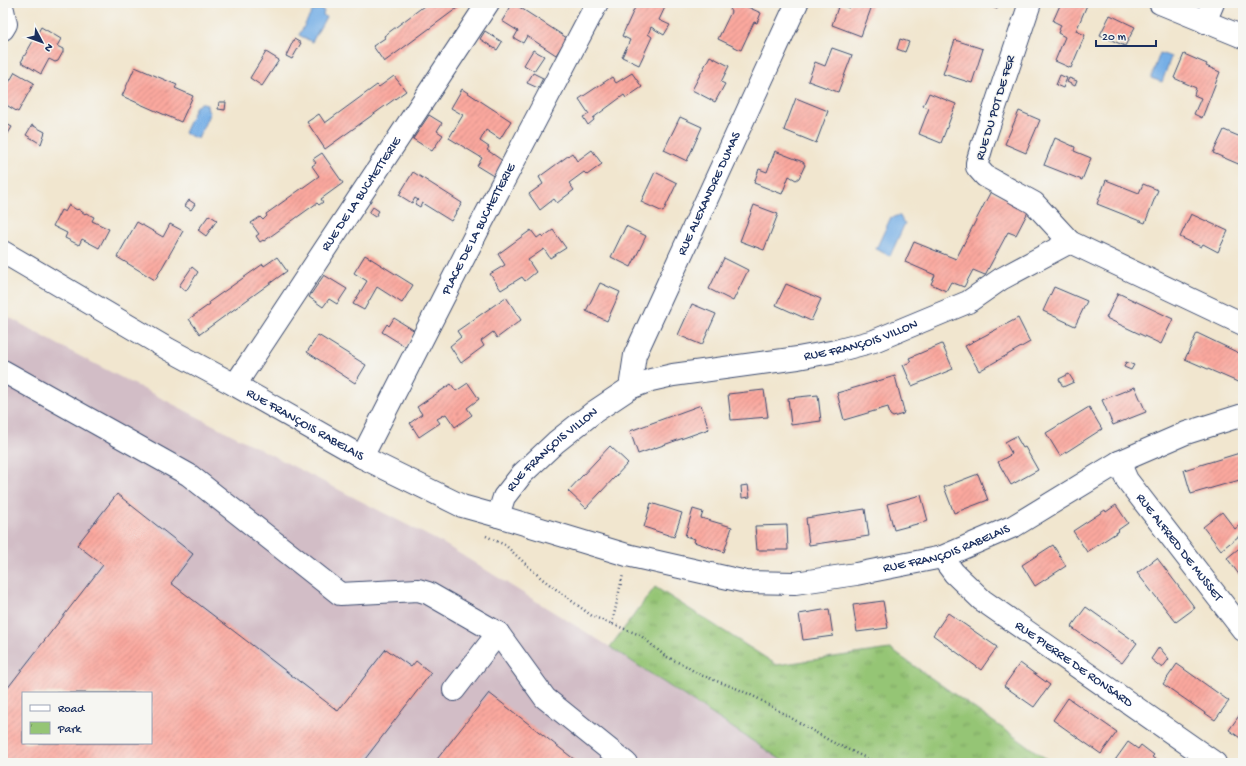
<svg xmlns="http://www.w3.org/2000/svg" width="1246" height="766" viewBox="0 0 1246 766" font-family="'Gochi Hand',sans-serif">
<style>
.industrial{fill:#d2bdc6;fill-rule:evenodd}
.park{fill:url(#park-tufts);stroke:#587a6a}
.water{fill:#76afe6;stroke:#486fa2}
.building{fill:url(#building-hatch);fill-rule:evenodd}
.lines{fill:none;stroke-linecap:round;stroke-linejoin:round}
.minor-casing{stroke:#3b4a6f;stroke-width:24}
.path{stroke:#3b4a6f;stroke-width:2.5;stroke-dasharray:1 3;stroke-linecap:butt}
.minor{stroke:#fff;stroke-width:22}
.labels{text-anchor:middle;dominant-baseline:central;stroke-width:3;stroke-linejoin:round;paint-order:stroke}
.street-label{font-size:13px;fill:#1b2f5e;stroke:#f6f6f2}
</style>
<defs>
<pattern id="park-tufts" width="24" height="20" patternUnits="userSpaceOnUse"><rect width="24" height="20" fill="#95c575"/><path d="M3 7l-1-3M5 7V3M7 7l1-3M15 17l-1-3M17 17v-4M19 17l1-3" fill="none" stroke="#79a063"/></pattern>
<pattern id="building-hatch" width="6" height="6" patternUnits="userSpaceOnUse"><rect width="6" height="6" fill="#fba89e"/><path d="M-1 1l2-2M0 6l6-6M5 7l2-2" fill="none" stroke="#ca8984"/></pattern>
</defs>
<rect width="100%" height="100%" fill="#f6f6f2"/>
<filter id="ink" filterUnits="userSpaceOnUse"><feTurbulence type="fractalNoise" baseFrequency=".025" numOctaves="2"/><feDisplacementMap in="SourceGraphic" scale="8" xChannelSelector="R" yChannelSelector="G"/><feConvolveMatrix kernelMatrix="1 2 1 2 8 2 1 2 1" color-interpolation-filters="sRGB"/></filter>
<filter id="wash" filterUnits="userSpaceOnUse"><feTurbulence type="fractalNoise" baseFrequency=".012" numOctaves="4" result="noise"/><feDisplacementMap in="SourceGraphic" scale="16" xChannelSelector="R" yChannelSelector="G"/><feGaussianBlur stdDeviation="0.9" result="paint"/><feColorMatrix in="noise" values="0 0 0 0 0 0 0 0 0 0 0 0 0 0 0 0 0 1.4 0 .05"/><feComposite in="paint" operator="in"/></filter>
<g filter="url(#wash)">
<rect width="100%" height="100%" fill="#f1e6cf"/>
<path class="industrial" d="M3,314L68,350L444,544L610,647L786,763H3ZM23,693H151V743H23Z"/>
<path class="park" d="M655,587L777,665L890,649L1052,763H786L610,647Z"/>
<g class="water">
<path d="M317,9H320L324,11L323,15L326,17L312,42L299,35L313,10L315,11Z"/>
<path d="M1160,53L1171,57L1162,82L1151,78Z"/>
<path d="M201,103H204L207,105L208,111L210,112L198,139L184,133L196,106H197Z"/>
<path d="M896,216H900L903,222L905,223L890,256L876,249L891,217L893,218Z"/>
</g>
<g id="blocks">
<g class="building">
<path d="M428,3H464L384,62L373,46L385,38L384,36Z"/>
<path d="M513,3L567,38L556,55L527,36L523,43L514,38L518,31L502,21Z"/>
<path d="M637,3H667L659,20L670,25L664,35L651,27L648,34L652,37L639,65L622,57L630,40L622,36Z"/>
<path d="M734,3H739L761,13L757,23L754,22L741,50L718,39L731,12L730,10Z"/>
<path d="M850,3H873L861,36L832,25L839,4L849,8Z"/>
<path d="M982,3H999L997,9Z"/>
<path d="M1061,3H1083L1087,5L1076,31L1085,35L1071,68L1055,61L1065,37L1058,33L1061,25L1053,21Z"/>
<path d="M1110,15L1135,27L1125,46L1100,35Z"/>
<path d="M41,27L61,39L57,46L63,49V52L58,61L55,62L49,59L41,74L21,62Z"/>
<path d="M485,31L502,42L497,50L480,39Z"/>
<path d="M294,39L301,43L292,59L286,56Z"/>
<path d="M900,39L909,42L905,52L897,49Z"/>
<path d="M955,40L983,49L972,83L943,74Z"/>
<path d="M832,48L852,55L838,92L808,81L815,62L825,66Z"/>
<path d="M533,50L544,56L534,71L524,65Z"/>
<path d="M266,52L279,60L262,86L250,78Z"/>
<path d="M1184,54L1207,64L1206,66L1220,72L1202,118L1194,114L1201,98L1194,95L1196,88L1174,78Z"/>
<path d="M710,56L729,66L721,82L725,84L715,102L692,90Z"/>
<path d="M135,67L177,85L175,88L193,96L181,122L122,96Z"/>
<path d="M15,72L34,83L18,112L3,103V93Z"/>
<path d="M533,73L543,78L538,88L527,83Z"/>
<path d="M632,73L642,87L626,98L624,95L593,118L594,120L588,125L583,117L589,114L579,99L612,77L616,83Z"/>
<path d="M1060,75L1067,78L1063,88L1056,85Z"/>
<path d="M394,76L406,91L325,149L307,122L319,114L325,123L377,85L379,87Z"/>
<path d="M1069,78L1077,81L1075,86L1067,82Z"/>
<path d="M462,89L511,121L500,139L486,130L480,141L489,147L487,150L503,161L495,177L477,166L482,158L449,138L463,115L451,108Z"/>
<path d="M929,93L956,104L941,143L919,134L929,108L923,106Z"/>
<path d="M796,98L828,111L816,143L784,130Z"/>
<path d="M219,102H226L225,110L218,109Z"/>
<path d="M1019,111L1040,120L1026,153L1005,144Z"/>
<path d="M429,115L442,123L437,131L443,135L432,151L413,139Z"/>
<path d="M680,117L702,127L687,161L664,150Z"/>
<path d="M3,122L12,127L3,142Z"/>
<path d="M32,125L45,132L41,144L26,135Z"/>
<path d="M1224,130L1243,138V166L1213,153Z"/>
<path d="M1055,138L1075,147L1074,151L1091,158L1082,180L1044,165Z"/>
<path d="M592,150L602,164L587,175L584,172L569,183L574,190L557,203L554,199L540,210L529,194L543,184L539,177L572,153L577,161Z"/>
<path d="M775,151L803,162L805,165L799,178L796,180L789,176L782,194L754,183L759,169L767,172Z"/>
<path d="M322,153L343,183L321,199L323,202L319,205L317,203L264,241L263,240L260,242L256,236L259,234L251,223L260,217L263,220L267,216L266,214L319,176L312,166L316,163L313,159Z"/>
<path d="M413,172L462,203L451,221L422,203L420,207L415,204L418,200L415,198L412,203L399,195Z"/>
<path d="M655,172L677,183L663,212L641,202Z"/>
<path d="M1106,180L1139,193L1143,184L1158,190L1145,223L1097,204Z"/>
<path d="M991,191L1029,210L1016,235L1008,232L985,275L973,270L964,287L951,282L946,291L931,284L935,275L905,262L914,242L956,259Z"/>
<path d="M189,200L195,204L191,210L185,206Z"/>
<path d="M69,205L77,210L78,209L85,214L86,213L94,217L92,221L109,229L99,248L82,239L79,245L65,238L67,233L53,226L61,210L65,212Z"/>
<path d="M754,205L778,214L764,250L740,241Z"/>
<path d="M373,207L379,211L375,217L369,213Z"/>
<path d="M1191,214L1228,231L1218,252L1203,244L1201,247L1180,237Z"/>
<path d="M209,215L217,220L206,236L198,230Z"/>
<path d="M137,222L163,237L170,224L183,231L155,280L117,257Z"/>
<path d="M626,226L646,236L631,267L611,257Z"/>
<path d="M531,230L537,238L541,235L543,237L553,230L566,248L550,258L544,249L528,260L536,272L525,281L522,277L501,290L490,274L505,265L498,254Z"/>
<path d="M365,255L413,285L402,303L377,287L364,310L353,304L367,281L354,273Z"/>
<path d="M277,257L287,271L200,334L189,319L210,304L209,302L263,264L264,266Z"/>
<path d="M724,258L748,270L733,301L709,289Z"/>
<path d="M192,267L198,272L186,291L179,286Z"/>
<path d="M324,275L347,289L337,304L329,299L323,307L309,297Z"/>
<path d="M600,283L620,292L607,321L586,311Z"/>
<path d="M786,284L821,299L811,321L776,305Z"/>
<path d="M1054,287L1087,301L1075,326L1043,311Z"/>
<path d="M1118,293L1173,319L1161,344L1106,318Z"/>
<path d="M506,297L521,320L497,338L493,332L481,341L484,346L461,363L450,346L461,337L457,331Z"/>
<path d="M692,304L716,314L702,345L678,335Z"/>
<path d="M394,318L415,331L406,347L382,332L387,324L389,326Z"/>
<path d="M1018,318L1030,342L979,371L965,346Z"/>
<path d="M1197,333L1243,355V376L1240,383L1185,359Z"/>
<path d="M318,335L366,365L355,383L307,352Z"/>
<path d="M942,344L953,369L912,386L903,365L911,362L909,358Z"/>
<path d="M1126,362L1134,365L1131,370L1124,367Z"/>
<path d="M1069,374L1074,382L1063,387L1059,379Z"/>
<path d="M895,376L904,411L903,414L893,417L890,415L888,407L844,420L837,393Z"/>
<path d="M468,383L479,399L467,408L472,415L455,427L446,414L437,419L440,423L419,437L410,423L422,414L417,407L451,384L456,391Z"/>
<path d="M1135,387L1146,412L1113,425L1102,400Z"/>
<path d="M764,390L768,417L731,420L728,394Z"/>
<path d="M818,395L821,421L791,425L788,398Z"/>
<path d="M701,405L709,429L638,454L630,431Z"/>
<path d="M1089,407L1102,429L1060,456L1046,433Z"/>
<path d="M1016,436L1023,448L1025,447L1038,470L1011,485L998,462L1012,454L1005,442Z"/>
<path d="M610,446L628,463L586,508L568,491Z"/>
<path d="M1243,452V479L1191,494L1184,470Z"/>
<path d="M978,474L988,500L954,513L944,487Z"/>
<path d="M748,485L750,497L742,498L741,486Z"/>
<path d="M117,494L193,554L171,583L338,711L386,649L411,667L416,661L431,673L362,763H3V694L103,565L77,545ZM23,693H151V743H23Z"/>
<path d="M921,495L928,521L894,530L887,504Z"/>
<path d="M651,503L682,513L674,537L644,527Z"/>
<path d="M1116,505L1128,523L1118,530L1119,531L1087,552L1073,531L1105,510L1106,512Z"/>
<path d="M693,509L703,512L701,518L732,527L724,552L694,542L695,539L685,536Z"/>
<path d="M865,509L869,536L809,545L806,518Z"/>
<path d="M1222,512L1235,529L1242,523L1243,533L1221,550L1203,527Z"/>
<path d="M787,525L788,550H757L755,526Z"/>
<path d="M1053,545L1066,566L1035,586L1022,565Z"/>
<path d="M1243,545V580L1227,558Z"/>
<path d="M1157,558L1195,608L1176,622L1137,573Z"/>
<path d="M883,601L888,628L857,632L853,605Z"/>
<path d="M1086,607L1137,643L1122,663L1071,627Z"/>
<path d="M829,609L833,636L803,640L799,614Z"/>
<path d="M948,613L997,647L981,670L933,635Z"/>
<path d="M1159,647L1169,659L1162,668L1151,659Z"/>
<path d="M1020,663L1050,685L1034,707L1004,686Z"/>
<path d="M1177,664L1229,701L1215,720L1163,684Z"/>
<path d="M489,693L579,763H434Z"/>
<path d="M1068,698L1117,732L1101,754L1053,720Z"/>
<path d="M1243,710V740L1229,730Z"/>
<path d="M1128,742L1138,749L1141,745L1154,755L1152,757L1160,763H1113Z"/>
</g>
</g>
</g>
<g filter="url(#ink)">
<use href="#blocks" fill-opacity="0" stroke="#3b4a6f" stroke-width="1"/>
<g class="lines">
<defs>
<g id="minor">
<path d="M1030,3L982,146L977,163V167L985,176L1034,203L1070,242"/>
<path d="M1160,3L1243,37"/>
<path d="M3,10L6,24L3,29"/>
<path d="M1205,22L1213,3"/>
<path id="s1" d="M3,252L168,349L235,385L362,457L462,506L498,516L627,555L746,582L795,583L856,574L942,557L1014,526L1119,462L1186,433L1243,415"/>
<path d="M3,371L189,475L340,594L418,590L428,593L498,633L545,698L626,763"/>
<path id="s2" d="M235,385L488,3"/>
<path id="s3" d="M630,388L635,355L797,3"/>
<path id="s4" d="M362,457L482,222L597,3"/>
<path id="s5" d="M1119,462L1127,480L1243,630"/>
<path id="s6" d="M498,516L504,497L522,474L556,442L594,412L630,388L651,380L673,375L798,358L836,351L874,341L968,302L1001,279L1070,242L1243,324"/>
<path id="s7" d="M942,557L954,573L982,600L1215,763"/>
<path d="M454,690L498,633"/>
</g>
</defs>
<use href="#minor" class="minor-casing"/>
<g class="path">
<path d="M486,536L505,545L541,578L592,616L640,635L665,656L686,666L698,674L738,689L757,698L832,742L877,763"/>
<path d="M612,624L623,574"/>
</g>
<use href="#minor" class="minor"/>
</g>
</g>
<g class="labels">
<g class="street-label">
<text transform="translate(996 108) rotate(-73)">RUE DU POT DE FER</text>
<text stroke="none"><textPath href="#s2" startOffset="229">RUE DE LA BUCHETTERIE</textPath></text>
<text stroke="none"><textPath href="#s3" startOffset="211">RUE ALEXANDRE DUMAS</textPath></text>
<text stroke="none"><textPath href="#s4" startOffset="256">PLACE DE LA BUCHETTERIE</textPath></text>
<text stroke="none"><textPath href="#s6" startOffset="424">RUE FRANÇOIS VILLON</textPath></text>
<text stroke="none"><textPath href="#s1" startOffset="348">RUE FRANÇOIS RABELAIS</textPath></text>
<text stroke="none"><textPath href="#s6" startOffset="88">RUE FRANÇOIS VILLON</textPath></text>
<text stroke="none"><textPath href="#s5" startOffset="105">RUE ALFRED DE MUSSET</textPath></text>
<text stroke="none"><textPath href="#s1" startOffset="1024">RUE FRANÇOIS RABELAIS</textPath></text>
<text stroke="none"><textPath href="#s7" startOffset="171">RUE PIERRE DE RONSARD</textPath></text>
</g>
</g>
<rect width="1246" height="766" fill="none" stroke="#f6f6f2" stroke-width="16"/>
<rect x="22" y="692" width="130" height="52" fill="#f6f6f2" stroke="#9ea6b7"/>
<rect x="30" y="705" width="20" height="6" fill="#ffffff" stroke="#9ea6b7"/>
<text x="58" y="712" font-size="12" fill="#1b2f5e">Road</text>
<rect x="30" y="722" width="20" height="12" fill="url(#park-tufts)" stroke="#9ea6b7"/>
<text x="58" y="732" font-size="12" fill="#1b2f5e">Park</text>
<g transform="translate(42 42) rotate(131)" stroke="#f6f6f2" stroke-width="3" paint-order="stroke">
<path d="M0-3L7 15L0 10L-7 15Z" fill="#1b2f5e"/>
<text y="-6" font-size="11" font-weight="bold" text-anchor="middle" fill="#1b2f5e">N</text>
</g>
<path d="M1096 40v6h60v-6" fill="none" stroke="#1b2f5e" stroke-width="2"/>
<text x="1102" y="40" font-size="12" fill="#1b2f5e" stroke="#f6f6f2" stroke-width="3" paint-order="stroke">20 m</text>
</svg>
